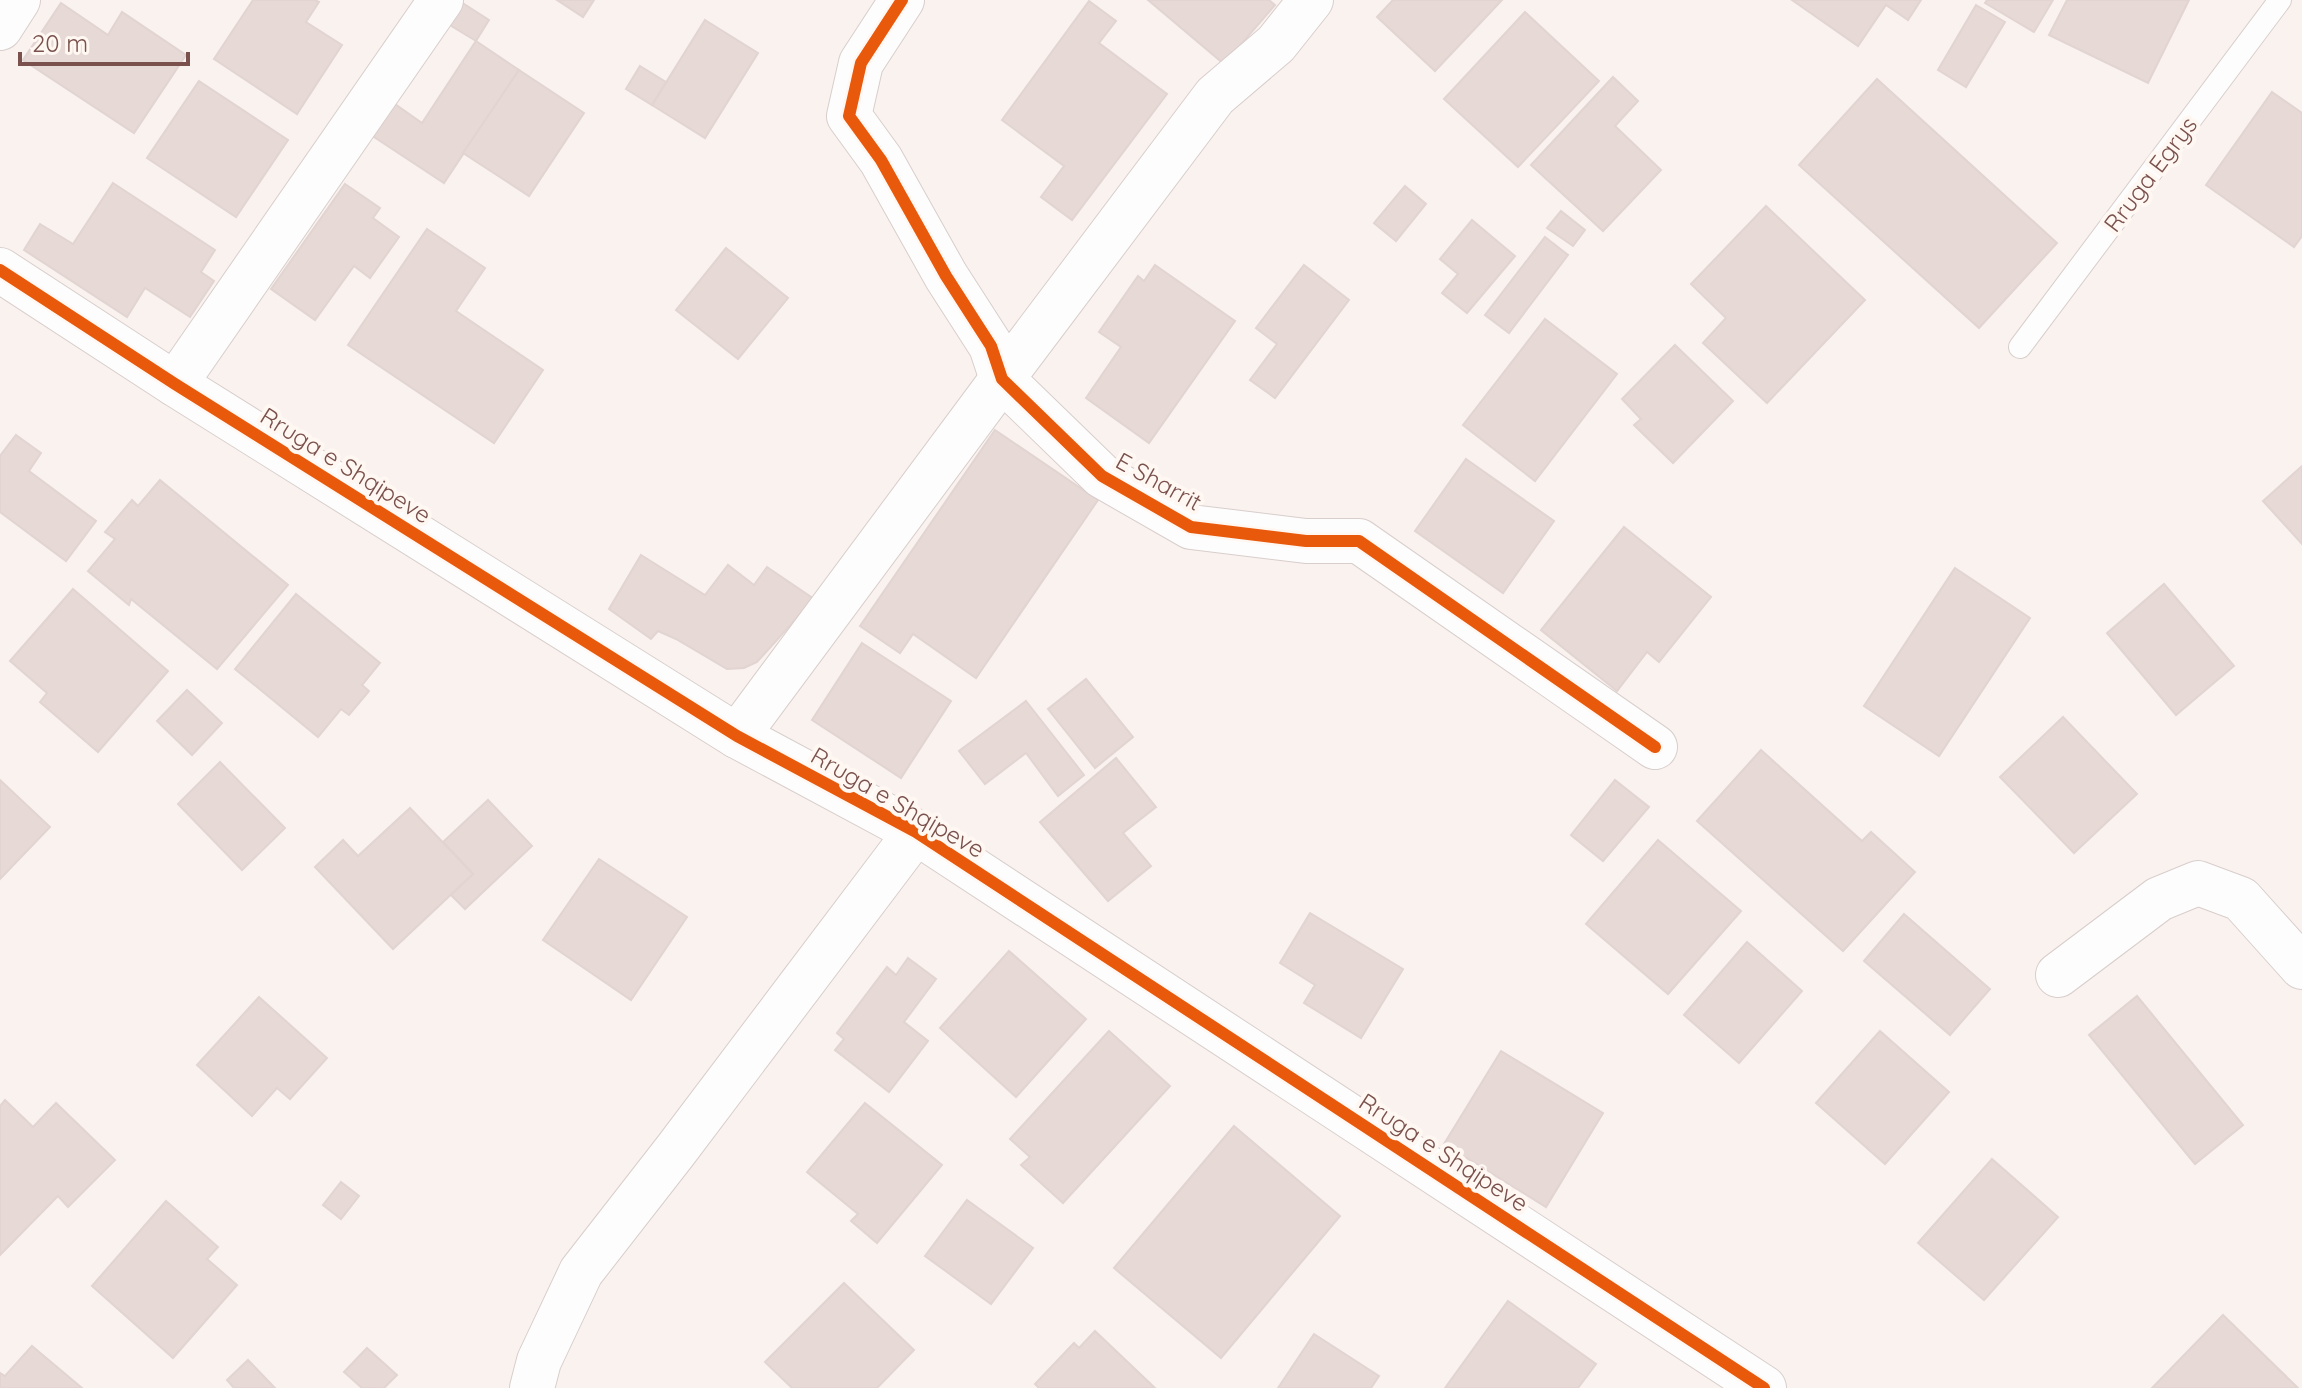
<svg xmlns="http://www.w3.org/2000/svg" width="2302" height="1388" viewBox="0 0 2302 1388" font-family="Quicksand,sans-serif">
<style>
.building{fill:#e6d9d6;stroke:#e2d4d1;stroke-width:2}
.lines{fill:none;stroke-linecap:round;stroke-linejoin:round}
.lane-casing{stroke:#d8cecc;stroke-width:24}
.street-casing{stroke:#d8cecc;stroke-width:46}
.lane{stroke:#fefdfd;stroke-width:22}
.street{stroke:#fefdfd;stroke-width:44}
.cycleway-casing{stroke:#fff7f2;stroke-width:17}
.cycleway{stroke:#e8590c;stroke-width:12}
.labels{text-anchor:middle;dominant-baseline:central;stroke-width:8;stroke-linejoin:round;paint-order:stroke}
.street-label{font-size:24px;fill:#7a514c;stroke:#fff7f2}
</style>
<rect width="100%" height="100%" fill="#f9f2ef"/>
<g class="building">
<path d="M253,0H315L319,2L306,22L342,45L297,114L214,59Z"/>
<path d="M557,0H594L583,17Z"/>
<path d="M1148,0H1269L1275,5L1224,64Z"/>
<path d="M1393,0H1502L1435,71L1377,17Z"/>
<path d="M1792,0H1921L1908,20L1886,5L1858,46Z"/>
<path d="M1987,0H2053L2034,32L1985,3Z"/>
<path d="M2067,0H2189L2148,83L2049,35Z"/>
<path d="M1089,1L1116,21L1099,43L1167,94L1072,220L1041,197L1064,166L1002,120Z"/>
<path d="M461,2L489,20L476,41L448,24Z"/>
<path d="M61,3L108,35L122,12L186,55L134,133L23,60Z"/>
<path d="M1976,5L2005,22L1966,87L1938,70Z"/>
<path d="M1525,12L1599,81L1518,167L1444,99Z"/>
<path d="M705,20L758,53L705,138L652,105Z"/>
<path d="M476,41L519,70L444,183L371,135L392,102L422,123Z"/>
<path d="M640,66L666,82L652,105L626,89Z"/>
<path d="M519,70L584,113L529,196L463,153Z"/>
<path d="M1613,77L1638,101L1615,126L1661,170L1603,231L1531,165Z"/>
<path d="M1877,79L2057,243L1979,328L1799,165Z"/>
<path d="M199,81L288,140L236,217L147,158Z"/>
<path d="M2272,92L2302,113V236L2294,247L2206,185Z"/>
<path d="M113,183L215,250L201,272L214,281L190,317L145,288L127,317L24,250L40,224L73,244Z"/>
<path d="M345,184L380,208L373,218L399,237L370,278L354,266L315,320L271,289Z"/>
<path d="M1405,186L1426,204L1396,241L1374,223Z"/>
<path d="M1766,206L1865,300L1767,403L1703,343L1726,318L1691,284Z"/>
<path d="M1561,211L1585,230L1573,246L1547,228Z"/>
<path d="M1472,220L1515,256L1467,313L1442,293L1458,274L1440,259Z"/>
<path d="M427,229L485,268L456,311L543,370L494,443L348,345Z"/>
<path d="M1545,237L1568,255L1509,333L1485,315Z"/>
<path d="M726,248L788,298L738,359L676,310Z"/>
<path d="M1155,265L1235,321L1149,443L1086,398L1121,347L1099,332L1138,276L1144,281Z"/>
<path d="M1304,265L1349,300L1275,398L1250,380L1277,344L1256,328Z"/>
<path d="M1545,319L1617,374L1535,481L1463,425Z"/>
<path d="M1675,345L1733,401L1673,463L1634,425L1641,419L1622,399Z"/>
<path d="M995,430L1098,500L976,678L913,634L900,653L860,626Z"/>
<path d="M16,435L41,453L29,471L96,521L66,561L0,512V456Z"/>
<path d="M1466,459L1554,521L1503,593L1415,531Z"/>
<path d="M2302,466V544L2263,501Z"/>
<path d="M160,480L288,585L217,669L131,599L129,605L88,571L115,539L105,532L132,500L138,506Z"/>
<path d="M1624,527L1711,597L1659,662L1647,652L1617,691L1541,630Z"/>
<path d="M641,555L705,595L728,565L754,585L767,567L814,599L757,662L744,668L727,669L676,639L658,631L651,639L609,609Z"/>
<path d="M1955,568L2030,618L1939,756L1864,706Z"/>
<path d="M2164,584L2234,666L2176,715L2107,633Z"/>
<path d="M73,589L168,671L98,752L40,702L47,693L10,661Z"/>
<path d="M296,594L380,663L362,685L369,691L349,715L341,709L318,737L235,669Z"/>
<path d="M862,643L951,701L901,778L812,720Z"/>
<path d="M1086,679L1133,737L1095,768L1048,709Z"/>
<path d="M187,690L222,723L192,755L157,721Z"/>
<path d="M1026,701L1084,775L1058,796L1026,753L985,784L959,751Z"/>
<path d="M2063,717L2137,794L2074,853L2000,777Z"/>
<path d="M1761,750L1862,841L1871,832L1915,872L1843,951L1697,821Z"/>
<path d="M1116,758L1156,807L1123,833L1151,866L1108,901L1040,822Z"/>
<path d="M220,762L285,828L242,870L178,804Z"/>
<path d="M0,780L50,827L0,879Z"/>
<path d="M1615,780L1649,807L1603,861L1571,835Z"/>
<path d="M488,800L532,846L465,909L450,894L473,874L443,842Z"/>
<path d="M410,808L473,874L393,949L315,867L343,840L358,856Z"/>
<path d="M1658,840L1741,911L1668,994L1586,924Z"/>
<path d="M599,859L687,917L631,1000L543,940Z"/>
<path d="M1310,913L1403,969L1361,1038L1304,1003L1315,985L1280,963Z"/>
<path d="M1904,914L1990,989L1950,1035L1864,961Z"/>
<path d="M1747,942L1802,991L1739,1063L1684,1015Z"/>
<path d="M1009,951L1086,1019L1016,1097L940,1028Z"/>
<path d="M908,958L936,979L904,1022L928,1041L889,1092L835,1050L844,1039L837,1033L887,967L896,975Z"/>
<path d="M2137,996L2243,1125L2195,1164L2089,1035Z"/>
<path d="M259,997L327,1058L290,1099L277,1088L252,1116L197,1065Z"/>
<path d="M1109,1031L1170,1086L1063,1203L1021,1165L1030,1157L1010,1139Z"/>
<path d="M1880,1031L1949,1092L1885,1164L1816,1103Z"/>
<path d="M1501,1051L1603,1113L1546,1207L1444,1144Z"/>
<path d="M5,1100L33,1127L56,1103L115,1160L68,1207L58,1196L0,1255V1106Z"/>
<path d="M865,1103L942,1165L877,1243L851,1221L858,1214L807,1172Z"/>
<path d="M1234,1126L1340,1216L1221,1358L1114,1268Z"/>
<path d="M1992,1159L2058,1217L1984,1300L1918,1243Z"/>
<path d="M341,1182L359,1196L341,1219L323,1205Z"/>
<path d="M967,1200L1033,1248L991,1304L925,1256Z"/>
<path d="M166,1201L218,1247L207,1259L237,1285L173,1358L92,1286Z"/>
<path d="M844,1283L914,1350L877,1388H792L765,1362Z"/>
<path d="M1508,1301L1596,1364L1578,1388H1445Z"/>
<path d="M2223,1315L2298,1388H2152Z"/>
<path d="M1095,1331L1155,1388H1039L1035,1384L1074,1343L1079,1348Z"/>
<path d="M1314,1334L1379,1376L1371,1388H1278Z"/>
<path d="M32,1346L82,1388H0V1373L5,1376Z"/>
<path d="M367,1348L397,1375L384,1388H362L344,1372Z"/>
<path d="M248,1360L275,1388H234L227,1380Z"/>
</g>
<g class="lines">
<defs>
<path id="lane" d="M2020,347L2280,0"/>
<g id="street">
<path d="M902,0L861,63L849,116L881,160L946,276L991,346L1002,379L1102,476L1191,527L1306,541H1359L1655,747"/>
<path d="M0,28L18,0"/>
<path d="M0,270L175,384L737,736L916,832L1764,1388"/>
<path d="M175,384L441,0"/>
<path d="M737,736L1002,379L1215,96L1276,44L1311,0"/>
<path d="M2058,975L2159,899L2198,883L2241,899L2302,967"/>
<path d="M532,1388L539,1361L581,1272L676,1150L916,832"/>
</g>
</defs>
<use href="#lane" class="lane-casing"/>
<use href="#street" class="street-casing"/>
<use href="#lane" class="lane"/>
<use href="#street" class="street"/>
<defs>
<g id="cycleway">
<path d="M902,0L861,63L849,116L881,160L946,276L991,346L1002,379L1102,476L1191,527L1306,541H1359L1655,747"/>
<path d="M0,270L175,384L737,736L916,832L1764,1388"/>
</g>
</defs>
<use href="#cycleway" class="cycleway-casing"/>
<use href="#cycleway" class="cycleway"/>
</g>
<g class="labels">
<g class="street-label">
<text transform="translate(2150 174) rotate(-53)">Rruga Egrys</text>
<text transform="translate(346 465) rotate(32)">Rruga e Shqipeve</text>
<text transform="translate(1159 481) rotate(29)">E Sharrit</text>
<text transform="translate(898 802) rotate(30)">Rruga e Shqipeve</text>
<text transform="translate(1444 1152) rotate(33)">Rruga e Shqipeve</text>
</g>
</g>
<path d="M20 52v12h168v-12" fill="none" stroke="#7a514c" stroke-width="4"/>
<text x="32" y="52" font-size="24" fill="#7a514c" stroke="#fff7f2" stroke-width="6" paint-order="stroke">20 m</text>
</svg>
